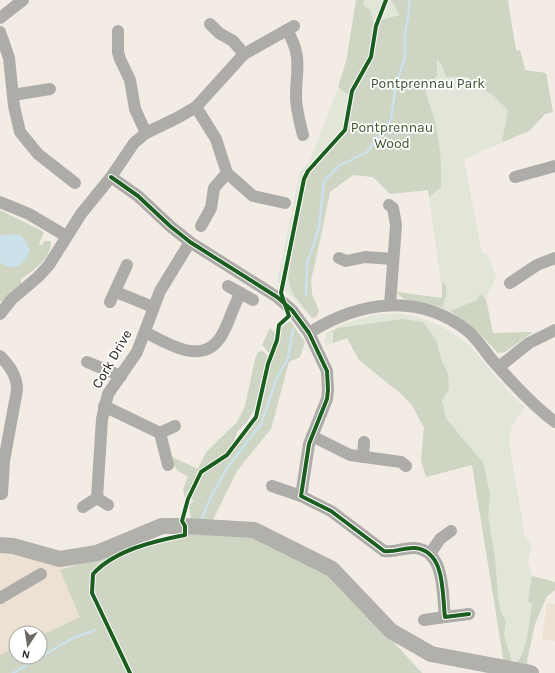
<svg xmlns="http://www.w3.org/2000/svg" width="555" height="673" viewBox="0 0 555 673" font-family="Karla,sans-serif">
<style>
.built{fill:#ede1d4}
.green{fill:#e2e6d8}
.forest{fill:#ced5c3}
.water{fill:#cbe2eb}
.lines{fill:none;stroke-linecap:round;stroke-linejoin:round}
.stream{stroke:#cbe2eb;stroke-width:2.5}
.minor{stroke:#aeaca9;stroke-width:12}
.major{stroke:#b2b0aa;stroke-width:16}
.cycleway-casing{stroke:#fff;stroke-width:6}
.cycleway{stroke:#1b5e20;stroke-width:4}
.labels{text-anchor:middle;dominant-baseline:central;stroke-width:3.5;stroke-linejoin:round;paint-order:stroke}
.park-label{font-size:14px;fill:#385329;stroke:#fff}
.street-label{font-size:14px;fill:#26221d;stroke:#fff}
</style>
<rect width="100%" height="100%" fill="#f2ece5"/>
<g class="built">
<path d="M0,550L63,565L90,621L40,648V633H16V657L0,665Z"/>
<path d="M547,603L555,604V641L542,639Z"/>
</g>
<g class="green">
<path d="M356,0H506L508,1L516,50H520L525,70L546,73L553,112L545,114L529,131L464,159L482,253L488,255L496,277L486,299L493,333L533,332L505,352L498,353C484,338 470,321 451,312C437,304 405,302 396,292L443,298L428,190L390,194L373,177L353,175L330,192L321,240L311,280L312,294L319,311L316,317L312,318L277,282L300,172L309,162L344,73Z"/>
<path d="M399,313C430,319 457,331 478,355C494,373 507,392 525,407L512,425L509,442L525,537L532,544L528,562L532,576L540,578L523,669L504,663L472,465L426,477L421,460L424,428L412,405L400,393L359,360L347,338L326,346L324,342L326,333C350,319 372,314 399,313Z"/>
</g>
<g class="forest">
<path d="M356,0H364L363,5L370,10L375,28L381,20L400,15L391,0H506L508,1L516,51L520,50L525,70L546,73L553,112L545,114L529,131L502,142L508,110L493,95L480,88L467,77H446L441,64L437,59V75L425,91C438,126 442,150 441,187L429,197L428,190L390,194L373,177L353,175L330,192L311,280L312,294L319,311L316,317L312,318L293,294L288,279L293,236L306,182L310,171L345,133L353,98L338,87L347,58Z"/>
<path d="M0,210L44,232L39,244L42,245L44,241H51C52,258 33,271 21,279V285L3,302L0,301V262L5,266L11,234L0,236Z"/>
<path d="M442,281C450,287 445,298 443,306L441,307L405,299L400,296L396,292L442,298Z"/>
<path d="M480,294L486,299L493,333L533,332L505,352L498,353L481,335L450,311L477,300Z"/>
<path d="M403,319L423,322L436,340L442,361L448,374L449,389L442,400L446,418L466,443L483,462L490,495L488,516L495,557L498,598L501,612L506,621L504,635L513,666C527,658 529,621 532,605L528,601L532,576L555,582V590L547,596L535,624L527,661L529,671L504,663L472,465L426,477L421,460L424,428L412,405L400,393L359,360L347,338L333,343V332L338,328Z"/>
<path d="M290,321L305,342L300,357L289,362L271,429L237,471L212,522L191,521L189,505L194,500L185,498L183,490L188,476C177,472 174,469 172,457L198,469L206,452L237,422L245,406L255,359L258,352L263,351L268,356V362L264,370L258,403L247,422L237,432L232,447L234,449C237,444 242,440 244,435C247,427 248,421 257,418L261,404L260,393L265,386L269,365L273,358L262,345L270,328L275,333H279L281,327Z"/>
<path d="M182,531L252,535L329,572L422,673H0V655L16,647V657H40V636L80,617L60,570Z"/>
</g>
<path class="water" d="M11,234L22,236L30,250L26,259L17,267L5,266L0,262V236Z"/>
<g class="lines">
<g class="stream">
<path d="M306,295L307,264L319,228L324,181L339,166L367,152L391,119L396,84L405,58V34L409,11V0"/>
<path d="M202,519L209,501L227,468L261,424L276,380L288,358L293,329"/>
<path d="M13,673L73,638L95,630"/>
</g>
<g class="minor">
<path d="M0,18L23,0"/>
<path d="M210,24L219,33L233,41L244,54"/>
<path d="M287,30C303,58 296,68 296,97C296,109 300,123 303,135"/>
<path d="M118,31V52L120,59L130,80L135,109L146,133"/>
<path d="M0,32L9,58L14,106L20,132L38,154L75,183"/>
<path d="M13,95L50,89"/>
<path d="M196,107L216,139L227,173L253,196L285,203"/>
<path d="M111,177L138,196L170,226L190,242L277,297L292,310L309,333L327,371L328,390L327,399L309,444L301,496L331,511L384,551C395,553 404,547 415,548C446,551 442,595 445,617L469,614"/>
<path d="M515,177L555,166"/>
<path d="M0,202L29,214L66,236"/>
<path d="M389,205L393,208L396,225L390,305"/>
<path d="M201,226L211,208L214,188L227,173"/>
<path d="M339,258L346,261L365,257L393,259"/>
<path d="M510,283L537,265L555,258"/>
<path d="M228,286L253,300"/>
<path d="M116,292L153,307"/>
<path d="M110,302L127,265"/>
<path d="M0,314L12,299L38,277L49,265L81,214L111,177L134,143L146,133L177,118L196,107L244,54L294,26"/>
<path d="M145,332C167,343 201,366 220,338C229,325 232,307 241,293"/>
<path d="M309,333C359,301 419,292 469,332C478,340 486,353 494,362C513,384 532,405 555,422"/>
<path d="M0,356C10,366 17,376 17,390L4,461L2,494H0"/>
<path d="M87,362L121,376"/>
<path d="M499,367L529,343L555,330"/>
<path d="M104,406L160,433L168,465"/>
<path d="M160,433L175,426"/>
<path d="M312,436L350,455L401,462L406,466"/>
<path d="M363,457L364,442"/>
<path d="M272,486L301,496"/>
<path d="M97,498L102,419L108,394L137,352L160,291L190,242"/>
<path d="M83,507L97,498L108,505"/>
<path d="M430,554L440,539L451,531"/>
<path d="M0,598L41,574"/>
<path d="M424,620L445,617"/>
</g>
<path class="major" d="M0,545L13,546L60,559L97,553L162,526H185L254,530L332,569L391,631L431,654L531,673"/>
<defs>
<g id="cycleway">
<path d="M111,177L138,196L170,226L190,242L277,297L292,310L309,333L327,371L328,390L327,399L309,444L301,496L331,511L384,551C395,553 404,547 415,548C446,551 442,595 445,617L469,614"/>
<path d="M130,673L92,593L93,574C115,550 154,541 185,535V526L182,521L188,499L201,472L227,455L256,417L268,364L277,340L279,325L289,316L281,293L304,179L308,171L345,130L352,91L371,57L376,26L386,0"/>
</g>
</defs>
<use href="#cycleway" class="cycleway-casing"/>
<use href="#cycleway" class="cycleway"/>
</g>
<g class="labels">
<g class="park-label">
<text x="428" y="83">Pontprennau Park</text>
<text x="392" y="127">Pontprennau<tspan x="392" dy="16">Wood</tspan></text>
</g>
<g class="street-label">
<text transform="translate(112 359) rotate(-60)">Cork Drive</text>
</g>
</g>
<g transform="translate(28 645) rotate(192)"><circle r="19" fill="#ffffff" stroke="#a8a7a5"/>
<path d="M0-3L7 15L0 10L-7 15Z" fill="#6d6963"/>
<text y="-6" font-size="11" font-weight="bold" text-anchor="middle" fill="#26221d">N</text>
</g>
</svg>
